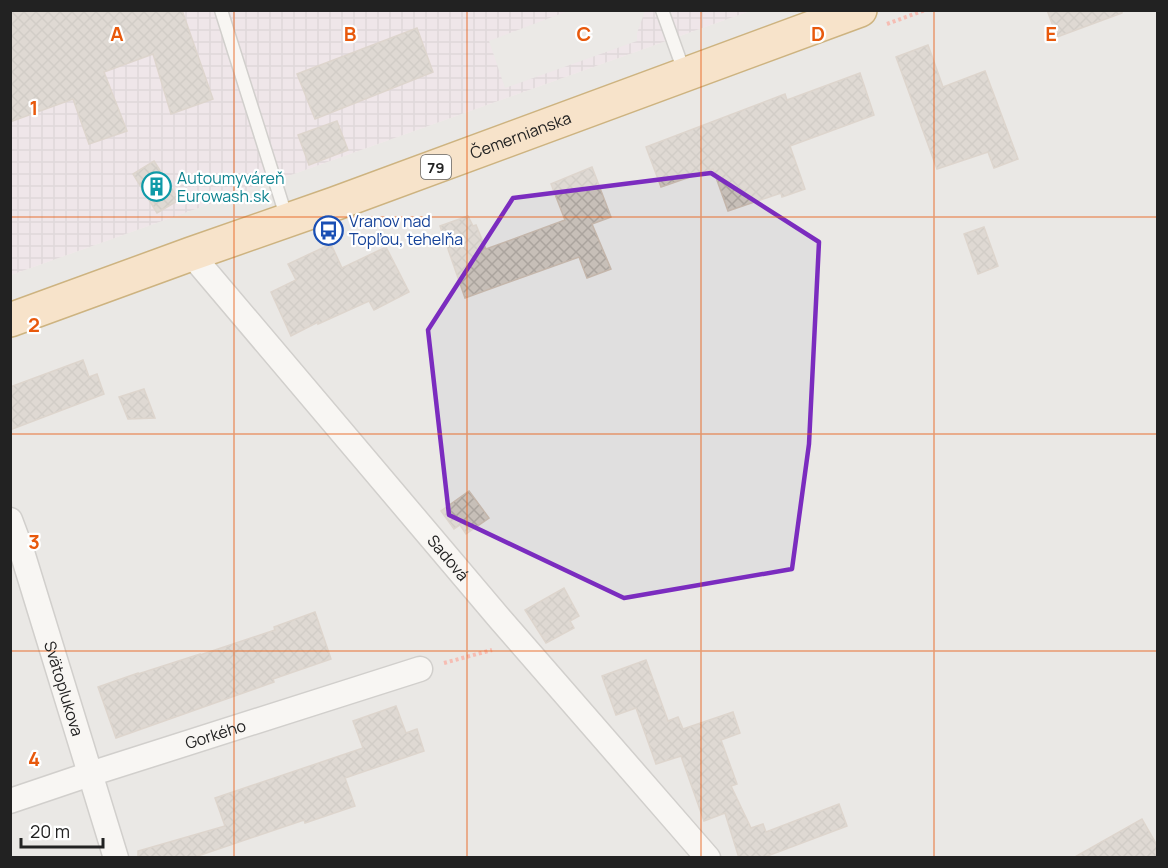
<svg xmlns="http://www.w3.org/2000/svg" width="1168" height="868" viewBox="0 0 1168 868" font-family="Manrope,sans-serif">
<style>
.residential{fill:#e0dfdf}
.industrial{fill:url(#industrial-grid)}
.parking{fill:#e2e2e2}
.building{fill:url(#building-cross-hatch);stroke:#c4b6ab;stroke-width:1.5}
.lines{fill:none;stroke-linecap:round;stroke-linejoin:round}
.lane-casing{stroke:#a9a9a9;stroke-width:15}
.street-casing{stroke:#a9a9a9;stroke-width:27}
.primary-casing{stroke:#a06b00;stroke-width:36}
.path{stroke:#fa8072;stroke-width:4;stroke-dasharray:3 3;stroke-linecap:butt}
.lane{stroke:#fff;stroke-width:12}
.street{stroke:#fff;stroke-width:24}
.primary{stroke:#fcd6a4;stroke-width:33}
.marked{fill:none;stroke:#7b2cbf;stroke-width:4.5;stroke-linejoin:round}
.grid{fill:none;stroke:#e8590c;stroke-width:1.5;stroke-opacity:0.55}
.labels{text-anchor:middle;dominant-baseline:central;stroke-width:4.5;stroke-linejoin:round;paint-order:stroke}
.shield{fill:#fff;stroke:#646464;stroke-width:1.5}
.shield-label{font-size:15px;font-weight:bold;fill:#222}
.street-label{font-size:16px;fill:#222;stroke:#fff}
.culture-label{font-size:16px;fill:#0d838f;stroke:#fff;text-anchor:start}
.transit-label{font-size:16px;fill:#164399;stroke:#fff;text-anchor:start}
.grid-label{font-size:20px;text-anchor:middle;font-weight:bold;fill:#e8590c;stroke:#fff;stroke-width:4.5;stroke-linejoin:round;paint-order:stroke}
</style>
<defs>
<pattern id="industrial-grid" width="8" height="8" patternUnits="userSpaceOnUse" patternTransform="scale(1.5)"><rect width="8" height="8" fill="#ebdbe8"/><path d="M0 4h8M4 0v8" fill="none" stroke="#c9bcc7"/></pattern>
<pattern id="building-cross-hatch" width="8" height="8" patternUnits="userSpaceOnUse" patternTransform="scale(1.5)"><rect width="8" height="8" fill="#c7bfb8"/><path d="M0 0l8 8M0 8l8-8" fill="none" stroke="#aba49e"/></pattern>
</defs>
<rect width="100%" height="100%" fill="#f2efe9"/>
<path class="residential" d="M750,11H1157V857L11,858V275Z"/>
<path class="industrial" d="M11,11H750L11,275Z"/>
<path class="parking" d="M568,11H645L637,33V41L505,88L489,41Z"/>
<g class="building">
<path d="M10,10H182L213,99L171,114L153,54L104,72L127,131L89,144L73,99L10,122Z"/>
<path d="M1047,10H1122V13L1057,37Z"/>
<path d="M417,28L433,72L315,119L297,74Z"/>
<path d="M928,45L943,87L985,71L1018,159L994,168L988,152L937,169L896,57Z"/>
<path d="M860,73L874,115L790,146L805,189L782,197L781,193L728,211L713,169L661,187L646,147L785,94L787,100Z"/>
<path d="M337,121L348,150L309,165L298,135Z"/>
<path d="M154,161L179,200L157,213L133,174Z"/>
<path d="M592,167L611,217L592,224L611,269L587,278L579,257L465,298L440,226L468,216L473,226L476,225L486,249L565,220L551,184Z"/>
<path d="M984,227L998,266L978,274L964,234Z"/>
<path d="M331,244L342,268L386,247L409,292L374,310L369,301L318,324V322L291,336L271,292L296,280L288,264Z"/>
<path d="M83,360L89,377L97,374L104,394L10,430V387Z"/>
<path d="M144,389L155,418L128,419L119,397Z"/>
<path d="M469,491L489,518L466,534L460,525L454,529L441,511Z"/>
<path d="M564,588L579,616L570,621L574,628L546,643L525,610Z"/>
<path d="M315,612L331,659L273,679L274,682L116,738L98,687L138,673V674L200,654V655L275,630L274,627Z"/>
<path d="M646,660L668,721L678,717L683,729L733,712L740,733L721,740L737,784L731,786L751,828L763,824L766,832L839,804L847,826L762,858H739L725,813L704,821L681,756L656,764L636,708L616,715L602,676Z"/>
<path d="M396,706L406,733L417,729L424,751L345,778L355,806L305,823L304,820L192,858H138V851L225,826L215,798L363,748L353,721Z"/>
<path d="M1142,819L1158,847V858H1073Z"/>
</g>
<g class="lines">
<defs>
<g id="lane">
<path d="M221,10L287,219"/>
<path d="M662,10L685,74"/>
</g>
<g id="street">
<path id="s1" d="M191,254L500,619L708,858"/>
<path id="s2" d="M10,520L22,552L116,858"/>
<path id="s3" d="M10,801L90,774L420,669"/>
</g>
<g id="primary">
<path id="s4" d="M10,320L191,254L334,204L860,10"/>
</g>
</defs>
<use href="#lane" class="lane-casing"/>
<use href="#street" class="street-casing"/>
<use href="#primary" class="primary-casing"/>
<g class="path">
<path d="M887,24L925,10"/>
<path d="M444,663L492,650"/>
</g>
<use href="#lane" class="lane"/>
<use href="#street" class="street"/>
<use href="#primary" class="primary"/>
</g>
<path d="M0 0H1168V868H0ZM711,173L819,242L809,444L792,569L624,598L449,515L428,330L513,198Z" fill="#f2efe9" fill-opacity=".55" fill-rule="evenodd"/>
<path class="marked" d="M711,173L819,242L809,444L792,569L624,598L449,515L428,330L513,198Z"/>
<path class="grid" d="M234,10V858M467,10V858M701,10V858M934,10V858M10,217H1158M10,434H1158M10,651H1158"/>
<defs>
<symbol id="building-ring" viewBox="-11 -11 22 22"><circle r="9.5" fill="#fff" stroke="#0f9aa8" stroke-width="1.5"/><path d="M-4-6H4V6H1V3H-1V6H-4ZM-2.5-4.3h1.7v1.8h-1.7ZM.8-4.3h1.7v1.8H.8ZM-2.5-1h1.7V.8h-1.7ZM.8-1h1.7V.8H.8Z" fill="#0f9aa8"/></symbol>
<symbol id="bus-ring" viewBox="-11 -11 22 22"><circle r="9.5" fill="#fff" stroke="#1a4fb4" stroke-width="1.5"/><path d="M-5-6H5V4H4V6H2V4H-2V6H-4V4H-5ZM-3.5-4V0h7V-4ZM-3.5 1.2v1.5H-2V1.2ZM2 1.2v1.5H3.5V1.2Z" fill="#1a4fb4"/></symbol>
</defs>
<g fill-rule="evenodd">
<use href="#building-ring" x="140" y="170" width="33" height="33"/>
<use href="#bus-ring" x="312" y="214" width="33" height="33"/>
</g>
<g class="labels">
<rect class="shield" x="421" y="155" width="30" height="24" rx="4.5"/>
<g class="shield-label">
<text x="436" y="167">79</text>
</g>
<g class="street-label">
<text stroke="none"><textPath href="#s4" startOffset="543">Čemernianska</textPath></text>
<text stroke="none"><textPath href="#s1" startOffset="398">Sadová</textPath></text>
<text stroke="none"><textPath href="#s2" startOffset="177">Svätoplukova</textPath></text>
<text stroke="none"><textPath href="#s3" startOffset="216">Gorkého</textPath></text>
</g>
<g class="culture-label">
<text x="177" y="178">Autoumyváreň<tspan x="177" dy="18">Eurowash.sk</tspan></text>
</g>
<g class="transit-label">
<text x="349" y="221">Vranov nad<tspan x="349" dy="18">Topľou, tehelňa</tspan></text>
</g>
</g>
<g class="grid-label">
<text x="117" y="41">A</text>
<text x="350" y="41">B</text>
<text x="584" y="41">C</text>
<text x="818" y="41">D</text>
<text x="1051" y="41">E</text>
<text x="34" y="115">1</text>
<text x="34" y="332">2</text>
<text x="34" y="549">3</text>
<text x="34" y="766">4</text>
</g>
<rect width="1168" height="868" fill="none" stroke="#222222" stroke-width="24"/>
<path d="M21 838v9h82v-9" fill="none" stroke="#222222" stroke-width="3"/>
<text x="30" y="838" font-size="18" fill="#222222" stroke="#ffffff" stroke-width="4.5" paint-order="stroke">20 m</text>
</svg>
